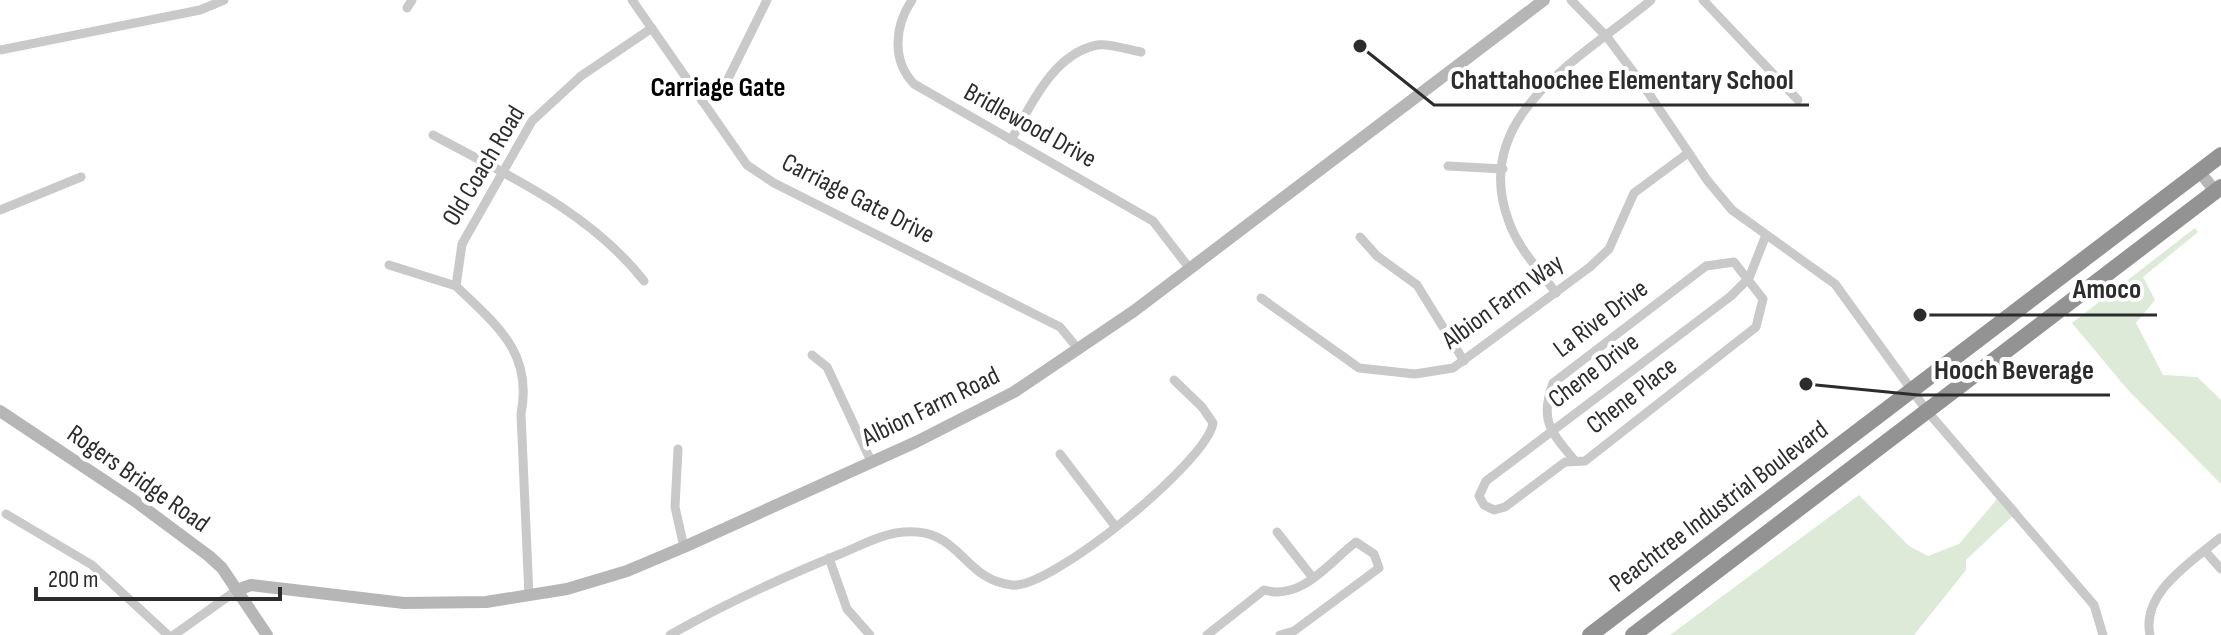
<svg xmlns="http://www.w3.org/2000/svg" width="2221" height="635" viewBox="0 0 2221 635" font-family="'Sofia Sans Condensed',sans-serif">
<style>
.green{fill:#ddead8}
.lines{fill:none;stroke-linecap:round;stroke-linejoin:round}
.street{stroke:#c9c9c9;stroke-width:9}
.secondary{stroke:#b6b6b6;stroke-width:12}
.highway{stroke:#939393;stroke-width:16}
.labels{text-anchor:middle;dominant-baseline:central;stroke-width:8;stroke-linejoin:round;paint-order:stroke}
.street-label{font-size:26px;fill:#2c2c2c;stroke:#fff}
.neighbourhood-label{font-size:28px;font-weight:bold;fill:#000;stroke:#fff}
.leader{fill:none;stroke:#2c2c2c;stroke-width:3}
.callout-dot{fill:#2c2c2c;stroke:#fff;stroke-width:3}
.callout-label{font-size:28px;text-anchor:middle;font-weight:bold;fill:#2c2c2c;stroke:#fff;stroke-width:8;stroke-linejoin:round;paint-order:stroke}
</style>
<rect width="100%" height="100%" fill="#fff"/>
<g class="green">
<path d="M2195,228L2198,232L2143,277L2155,300L2136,323L2163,375L2197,377L2221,400V484L2128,390L2072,323Z"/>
<path d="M2003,492L2019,510L1966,560V570L1914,635H1670L1859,495L1909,546L1928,556L1959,544Z"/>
</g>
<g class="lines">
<g class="street">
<path d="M632,0L747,165L774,183L1060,327L1079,350"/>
<path d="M912,0C895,25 891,60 914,84L1153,221L1190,269"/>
<path d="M1571,0L1607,37L1643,85L1707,180L1732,210L1835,284L1927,411L2094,605L2103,635"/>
<path d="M1703,0L1798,100"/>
<path d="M407,8L412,0"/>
<path d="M0,50L200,10L224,0"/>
<path d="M702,101L724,87L767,0"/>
<path d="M433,135C509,176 590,212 644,281"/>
<path d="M1011,140C1031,105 1053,54 1097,45C1110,43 1128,50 1141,52"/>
<path d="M1448,166L1503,169"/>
<path d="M0,210L81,177"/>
<path d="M1360,237L1377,256L1417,285L1464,361"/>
<path d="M389,265L456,286"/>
<path d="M456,286L462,244L532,121L581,76L652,28"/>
<path d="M456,286C497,326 533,352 521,414L529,596"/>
<path d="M1556,293C1540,271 1518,248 1509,222C1468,115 1584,57 1651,0"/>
<path d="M1261,298L1359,368L1415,374L1453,368L1590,267L1609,249L1634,193L1688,153"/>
<path d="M812,355L827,367L871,461"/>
<path d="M678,449L675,507L684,547"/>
<path d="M1060,454L1115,526"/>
<path d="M1575,461C1551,432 1539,421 1553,383L1706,266L1734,262L1763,299L1756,327L1585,461L1565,462L1505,507L1494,510L1484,505L1479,496L1486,481L1731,296L1749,278L1766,235"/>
<path d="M6,514L92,565L168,635"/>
<path d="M1277,532L1313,578"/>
<path d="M2205,551L2221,569"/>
<path d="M829,558L847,609L870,635"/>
<path d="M174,635L237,590"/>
<path d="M670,635C724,604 781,578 840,554C858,547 877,536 896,533C962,523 959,579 1012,585C1050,590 1208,461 1213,423L1202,407L1174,380"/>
<path d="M1207,635L1264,590C1302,601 1328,563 1356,542L1374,554L1379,568L1294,631L1280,635"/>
<path d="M2150,635C2141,593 2190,563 2220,538"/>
</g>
<g class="secondary">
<path d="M2199,171L2215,191"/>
<path d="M0,411L135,501L209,556L222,568L267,635"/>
<path d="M237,590L251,585L404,603L486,602L567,589L627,571L684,547L916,442L1014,392L1134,311L1544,0"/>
</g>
<g class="highway">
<path d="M1590,635L2221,155"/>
<path d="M1633,635L2221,187"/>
</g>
</g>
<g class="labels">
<g class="street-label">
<text transform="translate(1030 126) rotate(29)">Bridlewood Drive</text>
<text transform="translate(484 166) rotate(-59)">Old Coach Road</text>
<text transform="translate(858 199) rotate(27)">Carriage Gate Drive</text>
<text transform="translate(1503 302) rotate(-36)">Albion Farm Way</text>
<text transform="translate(1601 319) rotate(-37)">La Rive Drive</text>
<text transform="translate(1594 371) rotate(-37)">Chene Drive</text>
<text transform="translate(1632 396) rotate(-38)">Chene Place</text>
<text transform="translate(931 407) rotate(-26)">Albion Farm Road</text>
<text transform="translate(138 479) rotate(35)">Rogers Bridge Road</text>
<text transform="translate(1719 507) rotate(-37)">Peachtree Industrial Boulevard</text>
</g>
<g class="neighbourhood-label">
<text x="718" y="87">Carriage Gate</text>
</g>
</g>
<path class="leader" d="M1360 46L1434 105H1809M1920 315L2056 315H2157M1806 384L1918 395H2110"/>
<g class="callout-dot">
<circle cx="1360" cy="46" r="8"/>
<circle cx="1920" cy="315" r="8"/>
<circle cx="1806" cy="384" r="8"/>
</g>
<g class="callout-label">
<text x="1622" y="89">Chattahoochee Elementary School</text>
<text x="2107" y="298">Amoco</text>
<text x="2014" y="379">Hooch Beverage</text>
</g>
<path d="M36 587v12h244v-12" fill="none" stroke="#2c2c2c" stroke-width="4"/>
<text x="48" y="587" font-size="24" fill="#2c2c2c" stroke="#ffffff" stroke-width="6" paint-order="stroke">200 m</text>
</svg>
